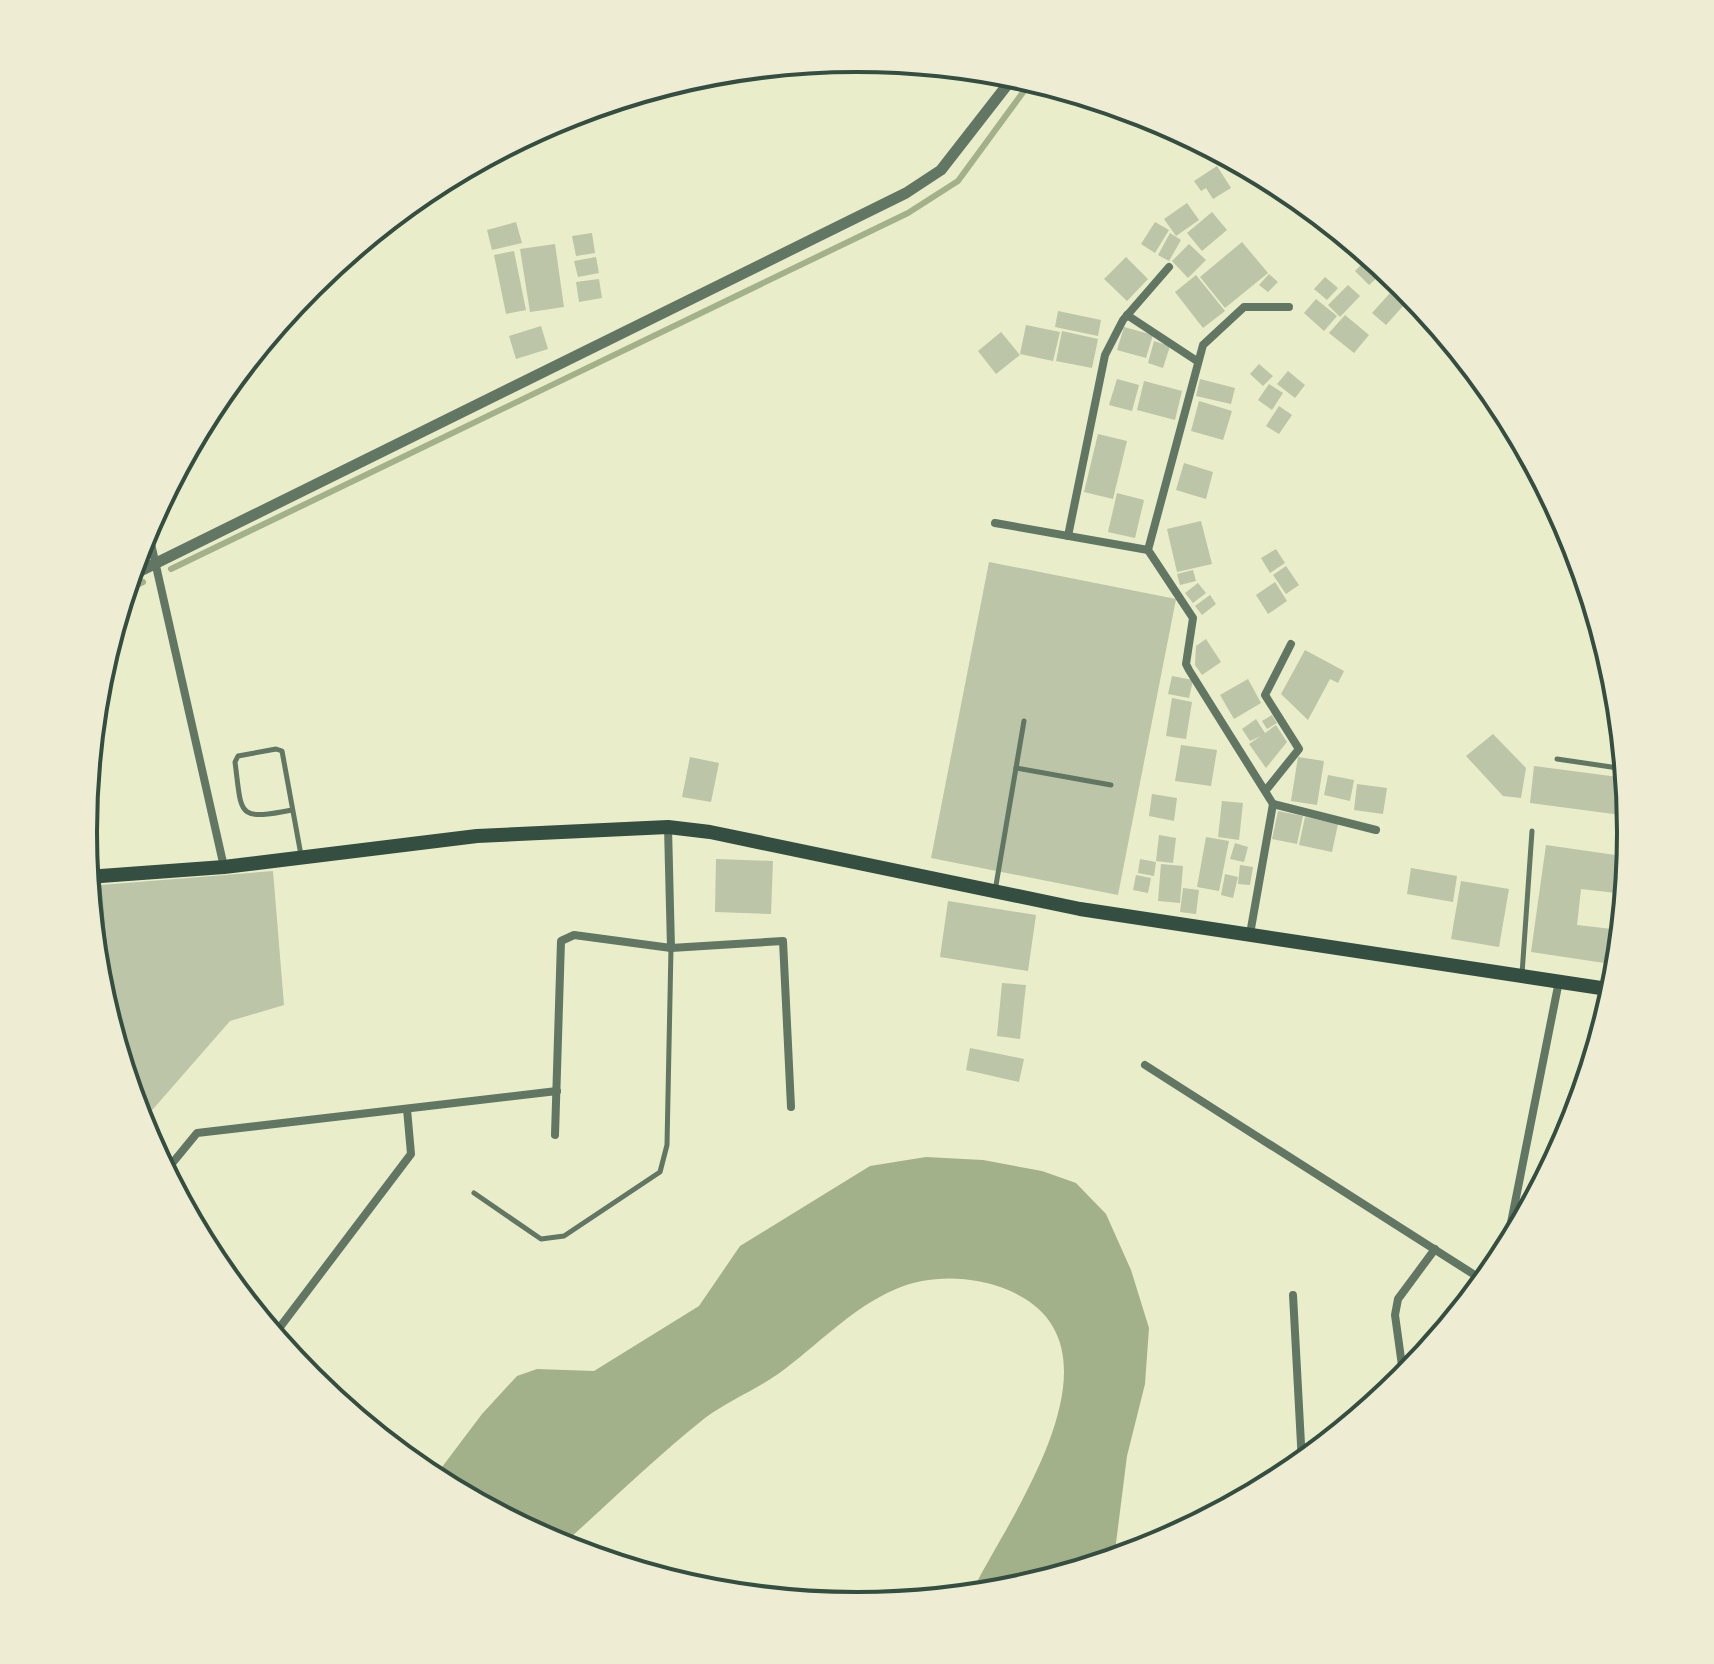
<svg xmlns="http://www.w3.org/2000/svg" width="1714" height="1664" viewBox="0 0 1714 1664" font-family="'IBM Plex Serif',serif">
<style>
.water{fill:#a3b18a}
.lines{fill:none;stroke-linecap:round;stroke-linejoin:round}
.stream{stroke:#a3b18a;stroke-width:6}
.building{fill:#bcc5a7}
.service{stroke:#617663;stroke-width:5}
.minor{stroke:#617663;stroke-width:8}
.tertiary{stroke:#617663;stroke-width:11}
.secondary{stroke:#344e41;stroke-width:14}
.rim{fill:none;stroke:#344e41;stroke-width:4}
</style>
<rect width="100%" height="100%" fill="#e9edc9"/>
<path class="water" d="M926,1157L983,1160L1042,1171L1076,1183L1106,1214L1131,1270L1149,1328L1145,1384L1127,1456L1114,1559L1008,1591L974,1595L978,1580C1017,1506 1132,1342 1008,1290C974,1276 931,1274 896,1289C851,1308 817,1346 778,1374C755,1390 728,1401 705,1418C655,1458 608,1504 560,1547L433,1479L482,1414L517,1376L537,1369L594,1371L699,1306L740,1246L870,1166Z"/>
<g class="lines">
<g class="stream">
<path d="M171,569L908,213L958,181L1032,80"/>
<path d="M125,591L143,582"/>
</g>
</g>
<g class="building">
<path d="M1217,166L1231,188L1213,199L1206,188L1201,191L1194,181Z"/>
<path d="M1187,203L1199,220L1176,236L1164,219Z"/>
<path d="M1212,212L1227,230L1202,251L1187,233Z"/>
<path d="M516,222L522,243L492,250L487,230Z"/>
<path d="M1155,222L1169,230L1155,253L1141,244Z"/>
<path d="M592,233L595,253L576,256L572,236Z"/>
<path d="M1170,233L1181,240L1169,261L1158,255Z"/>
<path d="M1242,242L1268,273L1225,308L1200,277Z"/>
<path d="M555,244L564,307L530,312L520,249Z"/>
<path d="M1189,244L1206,260L1188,278L1172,261Z"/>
<path d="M514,251L526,310L506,314L494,255Z"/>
<path d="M596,257L599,273L578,277L574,261Z"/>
<path d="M1126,257L1148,279L1127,301L1104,279Z"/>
<path d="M1365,261L1379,276L1369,285L1355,271Z"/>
<path d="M1269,274L1278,282L1268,292L1259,285Z"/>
<path d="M1196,275L1225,311L1203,328L1175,292Z"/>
<path d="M1325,277L1338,288L1327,300L1314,289Z"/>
<path d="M599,279L602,298L579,302L576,282Z"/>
<path d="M1348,285L1360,296L1340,317L1328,305Z"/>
<path d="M1390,293L1404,305L1386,325L1372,313Z"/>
<path d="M1316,299L1337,316L1324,331L1304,313Z"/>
<path d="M1058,311L1101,320L1098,336L1055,327Z"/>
<path d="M1345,315L1369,335L1354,353L1329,333Z"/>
<path d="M1026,325L1060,332L1053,361L1020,354Z"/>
<path d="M541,326L548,349L516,359L509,336Z"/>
<path d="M1124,327L1153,335L1146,358L1117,350Z"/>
<path d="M1062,331L1098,339L1092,368L1056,361Z"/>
<path d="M1001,332L1020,355L996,374L978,351Z"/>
<path d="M1154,341L1170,346L1163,368L1148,363Z"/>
<path d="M1259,364L1273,376L1263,386L1250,374Z"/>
<path d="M1288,371L1305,385L1295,398L1277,384Z"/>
<path d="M1117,379L1139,385L1132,411L1109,405Z"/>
<path d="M1200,379L1235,388L1231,404L1196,396Z"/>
<path d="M1144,381L1182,391L1175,420L1137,410Z"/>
<path d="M1269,384L1283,393L1272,410L1258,400Z"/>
<path d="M1199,401L1232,411L1223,440L1191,431Z"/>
<path d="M1279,406L1292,415L1279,434L1266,426Z"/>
<path d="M1098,434L1127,441L1113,499L1084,492Z"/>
<path d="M1184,463L1213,472L1206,499L1176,490Z"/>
<path d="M1117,493L1144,500L1135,538L1108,532Z"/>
<path d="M1201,521L1212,564L1177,572L1167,529Z"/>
<path d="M1276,549L1285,563L1270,573L1261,558Z"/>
<path d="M989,562L1176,599L1118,895L931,858Z"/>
<path d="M1286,566L1299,585L1286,594L1273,575Z"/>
<path d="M1193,570L1196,581L1180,585L1177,574Z"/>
<path d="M1275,582L1287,601L1268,614L1256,595Z"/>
<path d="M1198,583L1206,593L1193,603L1185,593Z"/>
<path d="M1210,595L1216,604L1202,615L1195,606Z"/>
<path d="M1206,639L1221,662L1202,675L1195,665L1196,646Z"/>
<path d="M1305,650L1344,671L1338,683L1330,679L1308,720L1281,694Z"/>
<path d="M1172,676L1193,680L1189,698L1168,694Z"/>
<path d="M1248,679L1261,703L1234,719L1220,695Z"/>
<path d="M1172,698L1192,702L1186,739L1166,736Z"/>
<path d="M1272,715L1277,723L1267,729L1262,721Z"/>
<path d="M1256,719L1265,733L1276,725L1287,742L1266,768L1249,744L1261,736L1250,741L1242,729Z"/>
<path d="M1621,728L1623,750L1616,749Z"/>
<path d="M1493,734L1526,768L1521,798L1503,796L1466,756Z"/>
<path d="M1181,745L1217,750L1211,786L1175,781Z"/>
<path d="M690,757L719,763L711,802L682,797Z"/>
<path d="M1298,757L1324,761L1317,805L1291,801Z"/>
<path d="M1534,766L1626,778L1629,816L1530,803Z"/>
<path d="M1328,775L1354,780L1350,801L1324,795Z"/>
<path d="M1357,784L1387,788L1383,814L1354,810Z"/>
<path d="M1152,794L1177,798L1174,821L1149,816Z"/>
<path d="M1222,801L1243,803L1239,840L1218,837Z"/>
<path d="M1278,811L1303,816L1297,844L1272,839Z"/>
<path d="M1305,817L1338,824L1332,852L1299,845Z"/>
<path d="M1159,835L1176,838L1173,863L1156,861Z"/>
<path d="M1206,837L1229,841L1219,891L1197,887Z"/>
<path d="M1235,843L1248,847L1244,862L1230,859Z"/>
<path d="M1546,845L1629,857L1625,894L1581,889L1577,925L1621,930L1618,965L1531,952Z"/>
<path d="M716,859L773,861L771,914L715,912Z"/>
<path d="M1140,859L1156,862L1154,876L1138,873Z"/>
<path d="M1161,864L1183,866L1180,903L1158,901Z"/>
<path d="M1240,865L1253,867L1250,885L1238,884Z"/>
<path d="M1411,868L1457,876L1453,902L1407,894Z"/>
<path d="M273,871L284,1005L230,1021L140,1124L98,983L88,886Z"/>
<path d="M1225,874L1238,877L1233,898L1221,895Z"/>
<path d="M1136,875L1151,878L1148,893L1133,890Z"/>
<path d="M1461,881L1509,889L1499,947L1451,939Z"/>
<path d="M1183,888L1199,890L1196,914L1180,912Z"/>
<path d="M948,901L1036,915L1028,971L940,957Z"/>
<path d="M1002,983L1026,985L1020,1039L997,1036Z"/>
<path d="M970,1048L1024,1059L1019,1082L966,1070Z"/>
</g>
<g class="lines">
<g class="service">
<path d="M1557,759L1625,769"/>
<path d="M1016,768L1111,785"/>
<path d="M292,810C236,821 242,815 235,762L238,756L276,749L282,751L301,855"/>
<path d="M98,877L112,1031"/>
<path d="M995,891L1024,721"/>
<path d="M1522,974L1532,831"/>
<path d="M474,1193L541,1239L564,1236L660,1172L667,1145L671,948"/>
</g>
<g class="minor">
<path d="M1127,315L1197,361"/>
<path d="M995,523L1148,550"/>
<path d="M147,526L224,867"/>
<path d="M1068,536L1105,355L1123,320L1169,267"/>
<path d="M1266,790L1299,749L1265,695L1291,644"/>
<path d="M1273,804L1376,830"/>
<path d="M668,827L671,948"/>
<path d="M1250,934L1273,804L1189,670L1186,664L1193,618L1148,550L1203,345L1244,307H1289"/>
<path d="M1145,1065L1481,1279"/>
<path d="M555,1135L561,941L574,935L671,948L783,941L791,1107"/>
<path d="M165,1172L197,1133L557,1091"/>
<path d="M1484,1281L1481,1279L1510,1228L1559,981"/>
<path d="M1293,1295L1302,1463"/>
<path d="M274,1335L411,1154L407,1109"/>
<path d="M1404,1380L1395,1315L1398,1299L1435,1249"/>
</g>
<path class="tertiary" d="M130,576L906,193L941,170L1015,75"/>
<path class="secondary" d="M87,877L224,867L477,836L668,827L710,832L1080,909L1614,990"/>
</g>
<path d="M0 0H1714V1664H0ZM97 832a760 760 0 1 1 1520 0a760 760 0 1 1-1520 0Z" fill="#eeecd3" fill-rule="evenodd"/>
<path class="rim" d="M97 832a760 760 0 1 1 1520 0a760 760 0 1 1-1520 0Z"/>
</svg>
